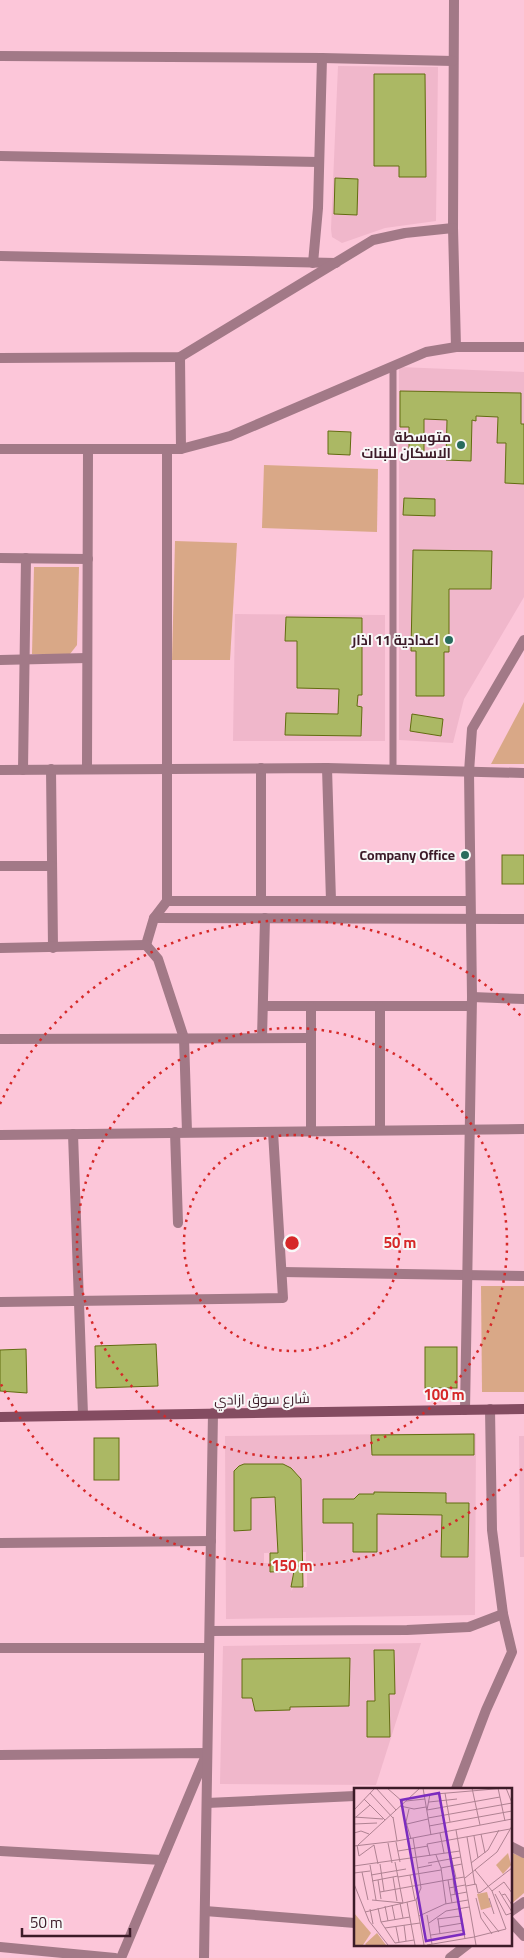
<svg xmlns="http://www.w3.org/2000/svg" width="524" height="1958" viewBox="0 0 524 1958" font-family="Georgia,Cairo,serif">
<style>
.built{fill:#f0b7cb;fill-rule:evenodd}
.green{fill:#d9a887}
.building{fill:#abb864;stroke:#626c10}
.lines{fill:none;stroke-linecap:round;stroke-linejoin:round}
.lane{stroke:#a27987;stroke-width:7}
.street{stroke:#a27987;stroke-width:10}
.secondary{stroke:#844c61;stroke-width:10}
.ring{fill:none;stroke:#d62828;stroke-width:2.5;stroke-dasharray:2.5 5}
.poi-dot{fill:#296c5d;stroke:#f8f8f8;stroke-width:2}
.labels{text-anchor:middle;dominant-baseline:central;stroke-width:4;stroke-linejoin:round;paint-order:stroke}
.poi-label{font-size:14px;font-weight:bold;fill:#3c1b28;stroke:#f8f8f8;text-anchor:end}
.street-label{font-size:14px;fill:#3c1b28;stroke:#f8f8f8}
.inset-road{fill:none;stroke:#af8292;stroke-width:1}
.view{fill:#7b2cbf;fill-opacity:0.15;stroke:#7b2cbf;stroke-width:2.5}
.inset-edge{fill:none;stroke:#3c1b28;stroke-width:2.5}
.centre{fill:#d62828;stroke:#f8f8f8;stroke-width:2.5}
.ring-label{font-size:15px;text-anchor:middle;font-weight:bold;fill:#d62828;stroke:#f8f8f8;stroke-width:4;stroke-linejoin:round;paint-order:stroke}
</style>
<rect width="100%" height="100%" fill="#fcc6d9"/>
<g class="built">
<path d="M338,66L438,67L436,221L385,228L342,243L332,237L331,229Z"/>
<path d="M399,367L524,372V597L464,699L453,743L399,740Z"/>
<path d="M235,614L385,615V741H233Z"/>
<path d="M476,1433L475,1615L226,1619L225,1436ZM244,1464H283L297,1473L301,1479L302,1547H278L275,1497L251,1498V1530L234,1531V1471L239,1466ZM306,1552V1571L271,1572L270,1563H264V1553ZM293,1573H307V1587H294L291,1591Z"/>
<path d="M519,1436H524V1557H520Z"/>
<path d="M421,1643L376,1785L220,1784L223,1646Z"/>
</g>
<g class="green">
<path d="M264,465L378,469L377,532L262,528Z"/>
<path d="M175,541L237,543L230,660H172Z"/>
<path d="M34,567H79L77,645L70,654H32Z"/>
<path d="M524,702V764H491Z"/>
<path d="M524,1286V1392H482L481,1286Z"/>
<path d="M510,1852L524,1858V1893L510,1905Z"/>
</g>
<g class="building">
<path d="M374,74H425L426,177H399V166H374Z"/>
<path d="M335,178L358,179L357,215L334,214Z"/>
<path d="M400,391L521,393V424H524V484L505,483L506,443H497L498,417L476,416V421L472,420L471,461L446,460L447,420L424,419V455H409V427H400Z"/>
<path d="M328,431L351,432L350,455L328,454Z"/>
<path d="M404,498L435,499V516L403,515Z"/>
<path d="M413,550L492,551L491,589H449V652H444V696H416V651H411Z"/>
<path d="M286,617L362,618V695H358L357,706L362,707L361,736L285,735L286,713L338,714L339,689L297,688V641H285Z"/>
<path d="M412,714L443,719L441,736L410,731Z"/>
<rect x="502" y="855" width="22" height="29"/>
<path d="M156,1344L158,1386L96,1388L95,1346Z"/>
<rect x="425" y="1347" width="32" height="41"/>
<path d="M26,1349L27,1393L0,1391V1350Z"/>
<path d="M474,1434V1455H372L371,1435Z"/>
<rect x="94" y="1438" width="25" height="42"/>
<path d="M244,1464H283L291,1468L301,1479L303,1587H291L294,1571L270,1572V1553H278L275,1497L251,1498V1530L234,1531V1471L239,1466Z"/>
<path d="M374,1492L446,1493V1503H469L468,1557H441L442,1515L377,1514V1552H353V1523H323V1499H354L359,1494H374Z"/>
<path d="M374,1650H394L395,1694H389L390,1737H367V1701H375Z"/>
<path d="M350,1658L349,1706L290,1707V1710L255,1711L252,1698H242V1659Z"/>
</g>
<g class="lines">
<path class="lane" d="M393,768V367"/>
<g class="street">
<path d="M454,0L453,228L456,347"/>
<path d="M0,56L322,58L453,61"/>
<path d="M0,156L319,162"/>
<path d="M0,256L336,263"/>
<path d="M313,263L318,208L322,58"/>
<path d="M180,357L181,449"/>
<path d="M0,358L180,357L373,240L405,233L453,228"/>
<path d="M0,449H181L230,436L426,352L456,347H524"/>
<path d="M0,558L88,559"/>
<path d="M0,660L87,658"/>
<path d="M261,768V901"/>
<path d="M327,768L331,901"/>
<path d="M51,769L53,948"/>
<path d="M87,769L88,449"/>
<path d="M0,770L327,768L524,773"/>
<path d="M23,770L26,558"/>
<path d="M0,866H52"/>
<path d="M167,901H470"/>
<path d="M154,918L524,919"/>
<path d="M146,945L154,918L167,901V451"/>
<path d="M146,945L158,959L184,1038L187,1132"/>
<path d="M0,948L146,945"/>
<path d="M472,997L524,999"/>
<path d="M263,1006H471"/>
<path d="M262,1038L265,918"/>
<path d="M0,1039L311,1038"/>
<path d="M380,1130V1007"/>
<path d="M311,1131V1007"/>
<path d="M175,1132L178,1223"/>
<path d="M73,1134L83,1415"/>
<path d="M0,1135L524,1129"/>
<path d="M282,1272L524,1276"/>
<path d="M0,1302L283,1298L273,1132"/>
<path d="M465,1410L472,997L469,772L472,729L524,640"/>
<path d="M0,1543L211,1541"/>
<path d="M210,1631L407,1630L469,1627L503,1614"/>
<path d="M0,1648H209"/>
<path d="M0,1755L207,1753L121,1958"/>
<path d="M456,1789L486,1710L512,1652L503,1614L492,1530L490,1409"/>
<path d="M207,1803L355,1796"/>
<path d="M510,1846L524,1853"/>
<path d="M0,1851L162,1860"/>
<path d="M205,1911L355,1923"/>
<path d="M510,1912L524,1902"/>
<path d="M510,1921L524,1936"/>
<path d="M0,1947L115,1958"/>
<path d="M204,1958L213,1413"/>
<path d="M450,1958L468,1944"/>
</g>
<path class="secondary" d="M0,1417L524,1409"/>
</g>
<g class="ring">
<circle cx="292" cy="1243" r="108"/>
<circle cx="292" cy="1243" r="215"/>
<path d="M522 1469A323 323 0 0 1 0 1382M0 1104A323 323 0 0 1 522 1017"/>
</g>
<g class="poi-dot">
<circle cx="461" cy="445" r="5"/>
<circle cx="449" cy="640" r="5"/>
<circle cx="465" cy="855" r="5"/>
</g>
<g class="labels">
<g class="poi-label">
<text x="451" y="437">متوسطة<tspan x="451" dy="16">الاسكان للبنات</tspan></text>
<text x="439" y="640">اعدادية 11 اذار</text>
<text x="455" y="855">Company Office</text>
</g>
<g class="street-label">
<text transform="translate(262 1399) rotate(-1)">شارع سوق ازادي</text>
</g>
</g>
<g transform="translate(354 1788)">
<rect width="158" height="158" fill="#fcc6d9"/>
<path d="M154,65L157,77L149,86L142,77ZM133,104L137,119L127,122L123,106ZM0,125L17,145L9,157H0ZM23,145L32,157H12L11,156Z" fill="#d9a887"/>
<path class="inset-road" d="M22,0L42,22M33,0L49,14M69,0L77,47M118,0L126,37M144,0L151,33M152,0L158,15M16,5L39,30M91,5L96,34M76,6L73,22L146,9M70,7L152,0M10,11L31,32M52,13L71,11M75,14L103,11M46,18L60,21L72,19M55,21L52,34L57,51M0,22L21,0M0,29L29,31M2,29L16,17M39,29L43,53M74,30L158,15M0,36L23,35M53,36L74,31M75,38L158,23M102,42L122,157M0,45L7,43L15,46M86,45L90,65M127,46L131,65M120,48L124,70M113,49L121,97M59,50L67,100L62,112L70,157M42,54L46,74M34,55L38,75M3,57L5,68L20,57M4,57L66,0M20,57L24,76M0,58L43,53L158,31M44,63L74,58M96,64L102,90M82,67L87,80L92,116M76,68L73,56L156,41M74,75L107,69M117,75L134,62L145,42M26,76L30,103M16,77L22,112M0,78L106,63M63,80L78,77M87,80L108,76M8,84L14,112M0,85L16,83M17,87L52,81M56,87L61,112M39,89L43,113M44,89L87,82M111,90L143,64L158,38M99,91L101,106M24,92L27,111M94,92L98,115M18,93L44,88M0,96L15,133L34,157M112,98L122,96L124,105L127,104L158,80M95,100L111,97M138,103L150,94L158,105M145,103L158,124M26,104L110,89M141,106L152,127L158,125M97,107L113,104M148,107L151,106L158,117M122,110L127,130L138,146M135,110L140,126M18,112L49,115L41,74M53,114L61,157M46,115L49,130M38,117L41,132M31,118L34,133M24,120L27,134L41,155L60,152M106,120L111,151M16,121L19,136M11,124L62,112M129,124L145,144M73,127L78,156M65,128L91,116L114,112M83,131L107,128M84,131L86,146M27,134L56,129M75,135L92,123L115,119M50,137L52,153M42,139L45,154M85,139L109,135M31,140L66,135M77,147L110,142M120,149L152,141L138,103L121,82M73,157L120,149"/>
<path class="view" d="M85,5L110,146L72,153L47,12Z"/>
<rect width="158" height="158" class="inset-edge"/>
</g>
<circle cx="292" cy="1243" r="8" class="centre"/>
<g class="ring-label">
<text x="400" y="1248">50 m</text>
<text x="444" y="1400">100 m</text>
<text x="292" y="1571">150 m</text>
</g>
<path d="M22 1928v8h108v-8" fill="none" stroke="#3c1b28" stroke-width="2.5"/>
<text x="30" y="1928" font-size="15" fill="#3c1b28" stroke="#f8f8f8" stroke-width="4" paint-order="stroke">50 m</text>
</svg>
